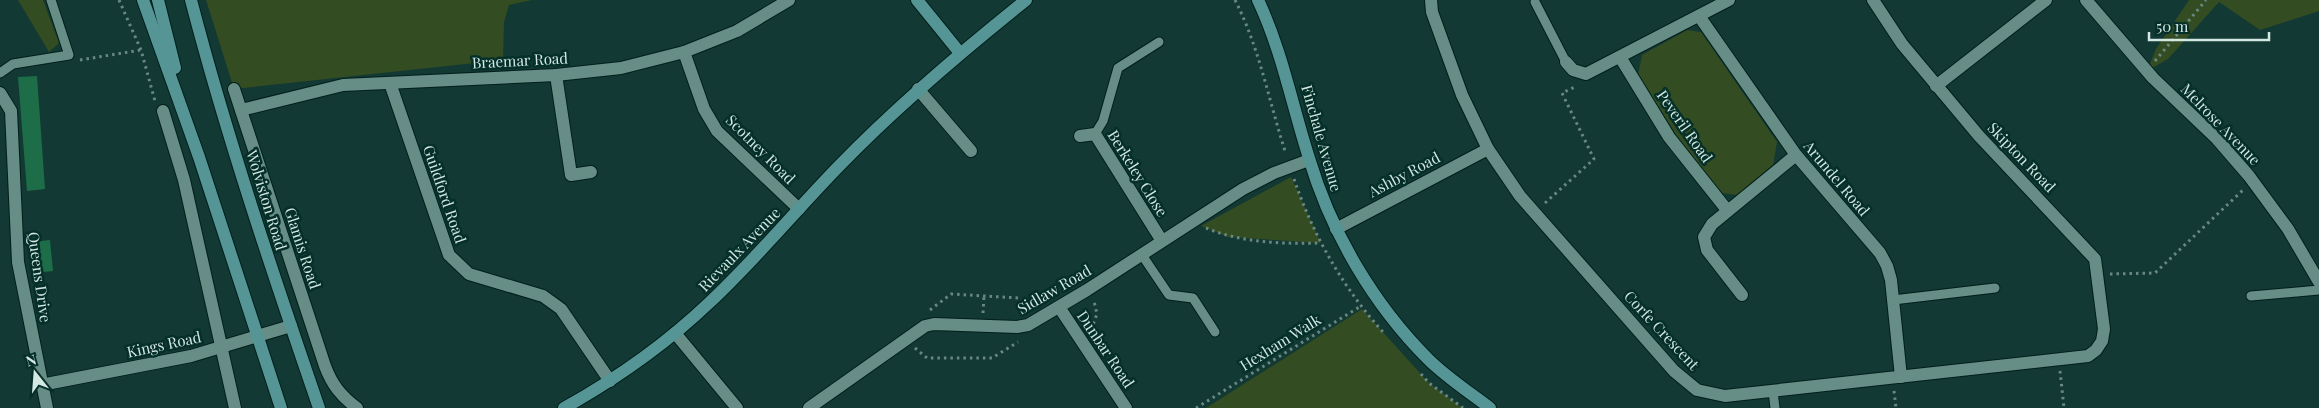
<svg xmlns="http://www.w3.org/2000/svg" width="2319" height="408" viewBox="0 0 2319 408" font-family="'Playfair Display',serif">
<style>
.green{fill:#334c22}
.building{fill:#1d6e48}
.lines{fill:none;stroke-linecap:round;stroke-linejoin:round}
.lane-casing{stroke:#021f1b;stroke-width:11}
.street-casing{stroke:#021f1b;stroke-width:14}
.secondary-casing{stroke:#021f1b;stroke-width:14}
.path{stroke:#6a8883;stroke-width:3;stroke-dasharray:2.5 4;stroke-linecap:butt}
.lane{stroke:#668d86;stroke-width:9}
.street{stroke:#668d86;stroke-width:12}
.secondary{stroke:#559595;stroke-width:12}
.labels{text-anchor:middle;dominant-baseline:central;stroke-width:5;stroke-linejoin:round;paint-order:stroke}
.street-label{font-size:15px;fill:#d3e7e3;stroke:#052f29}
</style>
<rect width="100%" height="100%" fill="#123933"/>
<g class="green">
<path d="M18,0H43L59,43L49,52Z"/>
<path d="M206,0H532L509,5L504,22L503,60L234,89Z"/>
<path d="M2189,0H2319V11L2260,30L2219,2L2168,59L2147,71L2156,49Z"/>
<path d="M1687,30L1701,32L1777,142L1773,166L1737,195L1722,193L1678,138L1638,75L1642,55Z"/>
<path d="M1291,177L1321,243L1228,237L1201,226Z"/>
<path d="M1362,309L1429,383L1463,408H1206Z"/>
</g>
<g class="building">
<path d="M37,76L45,189L27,191L18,77Z"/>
<path d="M50,240L53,271L34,273L32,242Z"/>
</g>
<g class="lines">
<defs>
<g id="lane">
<path d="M1535,2L1566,62"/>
<path d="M0,73L13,64L69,55L51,0"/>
<path d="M1095,134L1103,121L1118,68L1159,42"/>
<path d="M1142,255L1169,295L1193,298L1215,332"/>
<path d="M2251,296L2319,290"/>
<path d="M1893,300L1995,288"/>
<path d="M1773,391L1775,408"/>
</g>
<g id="street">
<path d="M1431,0L1432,12L1462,95L1488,149L1520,196L1674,371L1697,390L1725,396L2088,356L2096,350L2102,341L2104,329L2095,259L1979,136L1902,44L1873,0"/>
<path d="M2086,0L2153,78L2217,139L2249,176L2288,229L2319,282"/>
<path d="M1699,16L1796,155L1880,253L1887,266L1891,280L1901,377"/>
<path d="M684,52L704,109L717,131L799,209"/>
<path d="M1620,57L1669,137L1727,210"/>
<path d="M1566,62L1573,70L1586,74L1729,0"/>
<path d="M556,75L571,175L591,172"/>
<path d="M390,83L449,255L469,274L543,296L561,309L610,381"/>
<path d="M1936,86L2046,0"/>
<path d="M234,89L325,366C332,385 341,396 357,408"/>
<path d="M918,89L971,151"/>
<path d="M0,93L11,111L18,262L47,408"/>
<path d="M241,110L343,85L556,75L621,68L684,52L737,31L789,0"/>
<path d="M163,111L184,180L235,408"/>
<path d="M1080,136L1095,134L1162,241"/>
<path d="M1336,229L1488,149"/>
<path d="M1742,295L1707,250L1704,237L1712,224L1796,155"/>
<path d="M1059,307L1126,408"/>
<path d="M675,333L737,408"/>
<path d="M41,385L191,356L291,326"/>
<path d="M809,408L925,326L934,324L1017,327L1028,325L1087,290L1243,189L1274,173L1309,160"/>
</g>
<g id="secondary">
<path d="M143,0L199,157L281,408"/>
<path d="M158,0L175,68"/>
<path d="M191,0C227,138 273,274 319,408"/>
<path d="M917,0L960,53"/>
<path d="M1258,0C1282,51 1292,105 1309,158C1331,232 1373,304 1428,359C1446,377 1469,392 1490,408"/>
<path d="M564,408C616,379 667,343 710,302C756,259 796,210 840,165C898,105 961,52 1026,0"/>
</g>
</defs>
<use href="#lane" class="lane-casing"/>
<use href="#street" class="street-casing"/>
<use href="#secondary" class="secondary-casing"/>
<g class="path">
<path d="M119,0L141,50L155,101"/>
<path d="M1235,0C1260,49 1269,102 1286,154"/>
<path d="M80,60L141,50"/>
<path d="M2155,61L2206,0"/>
<path d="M1294,179C1313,235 1343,288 1383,332"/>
<path d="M1545,203L1594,159L1562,93L1577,86"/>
<path d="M1206,228C1242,243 1283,244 1321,243"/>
<path d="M2110,274L2155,273L2243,190"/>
<path d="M930,310L951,294L1019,298L1027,311"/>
<path d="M983,313L984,296"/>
<path d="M1091,330L1097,314L1094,301"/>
<path d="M915,348L927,358H992L1018,342"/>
<path d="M2060,371L2064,408"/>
<path d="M1421,374L1429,383L1463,408"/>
<path d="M1894,391L1896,408"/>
<path d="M1196,408L1361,306"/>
</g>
<use href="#lane" class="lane"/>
<use href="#street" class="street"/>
<use href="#secondary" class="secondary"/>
</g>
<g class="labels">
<g class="street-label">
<text transform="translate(520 60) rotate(-3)">Braemar Road</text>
<text transform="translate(2221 124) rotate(46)">Melrose Avenue</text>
<text transform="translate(1685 126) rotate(55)">Peveril Road</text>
<text transform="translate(1322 138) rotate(74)">Finchale Avenue</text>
<text transform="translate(761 149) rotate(45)">Scotney Road</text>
<text transform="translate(2022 157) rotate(46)">Skipton Road</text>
<text transform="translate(1138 173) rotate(58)">Berkeley Close</text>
<text transform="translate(1404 174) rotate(-28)">Ashby Road</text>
<text transform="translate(1837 178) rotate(50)">Arundel Road</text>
<text transform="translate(445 194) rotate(71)">Guildford Road</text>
<text transform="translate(267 200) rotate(73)">Wolviston Road</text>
<text transform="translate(303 248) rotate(72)">Glamis Road</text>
<text transform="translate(739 249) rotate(-46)">Rievaulx Avenue</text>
<text transform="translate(40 277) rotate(82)">Queens Drive</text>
<text transform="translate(1054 289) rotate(-30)">Sidlaw Road</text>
<text transform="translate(1662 330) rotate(47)">Corfe Crescent</text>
<text transform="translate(1280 342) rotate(-32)">Hexham Walk</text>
<text transform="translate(164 344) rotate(-12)">Kings Road</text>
<text transform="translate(1106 349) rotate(56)">Dunbar Road</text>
</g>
</g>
<g transform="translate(35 373) rotate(343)" stroke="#052f29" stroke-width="4" paint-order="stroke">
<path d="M0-4L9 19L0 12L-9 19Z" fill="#d3e7e3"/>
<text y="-8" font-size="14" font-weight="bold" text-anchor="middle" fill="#d3e7e3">N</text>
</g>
<path d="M2149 32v8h120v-8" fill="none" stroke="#d3e7e3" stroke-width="2.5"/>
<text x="2156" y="32" font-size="15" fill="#d3e7e3" stroke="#052f29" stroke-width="4" paint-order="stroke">50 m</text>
</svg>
